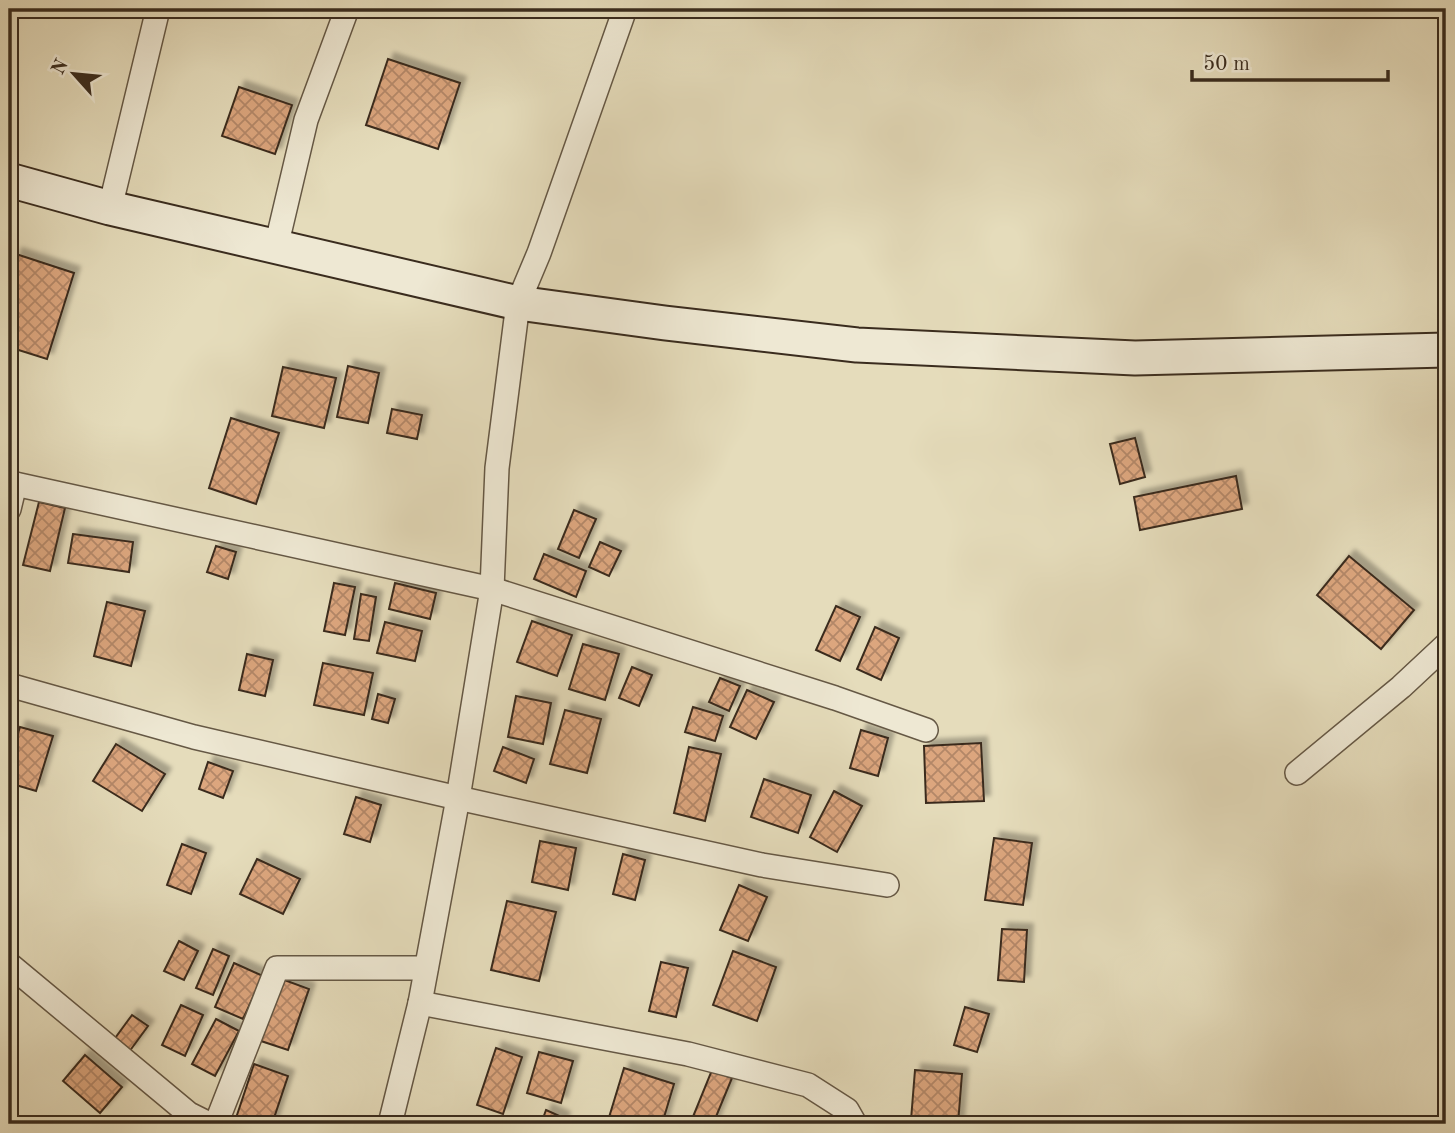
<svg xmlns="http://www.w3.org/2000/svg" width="1455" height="1133" viewBox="0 0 1455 1133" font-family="'Old Standard TT',serif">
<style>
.building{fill:url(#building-cross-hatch);stroke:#3a2c1e;stroke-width:2;filter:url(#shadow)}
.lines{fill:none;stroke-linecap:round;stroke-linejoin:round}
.street-casing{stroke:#655845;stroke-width:26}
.secondary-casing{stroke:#3a2c1e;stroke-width:37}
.street{stroke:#eee8d3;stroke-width:23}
.secondary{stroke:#eee8d3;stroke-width:33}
</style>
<defs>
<pattern id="building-cross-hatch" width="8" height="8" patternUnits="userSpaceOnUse" patternTransform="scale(1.75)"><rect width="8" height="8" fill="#dca67e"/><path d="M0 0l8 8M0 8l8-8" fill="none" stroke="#b38767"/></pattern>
<filter id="shadow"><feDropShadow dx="6" dy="-6" stdDeviation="2" flood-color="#0004"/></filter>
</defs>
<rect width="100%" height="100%" fill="#e5dcbb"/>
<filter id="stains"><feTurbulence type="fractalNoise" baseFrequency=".00286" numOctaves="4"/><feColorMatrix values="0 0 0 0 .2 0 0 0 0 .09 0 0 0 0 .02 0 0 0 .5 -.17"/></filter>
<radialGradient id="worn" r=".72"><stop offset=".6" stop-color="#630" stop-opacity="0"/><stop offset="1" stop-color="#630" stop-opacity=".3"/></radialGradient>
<g class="building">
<path d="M388,59L460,83L438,149L366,125Z"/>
<path d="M239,87L292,105L275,154L222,136Z"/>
<path d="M16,254L74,273L47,359L9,347V276Z"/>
<path d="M348,366L379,373L368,423L337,417Z"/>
<path d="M283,367L336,378L324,428L272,416Z"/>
<path d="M392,409L422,415L417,439L387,433Z"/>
<path d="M231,418L279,433L256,504L209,488Z"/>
<path d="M1135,438L1145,477L1120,484L1110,444Z"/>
<path d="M1236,476L1242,509L1140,530L1134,497Z"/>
<path d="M39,502L65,508L50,571L23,565Z"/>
<path d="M574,510L596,519L579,558L558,549Z"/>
<path d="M73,534L133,542L129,572L68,563Z"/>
<path d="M600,542L621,551L609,576L589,567Z"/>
<path d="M216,546L236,552L228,579L207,572Z"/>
<path d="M544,554L586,571L576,597L534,579Z"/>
<path d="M1349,556L1414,610L1381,649L1317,595Z"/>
<path d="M334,583L355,587L345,635L324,631Z"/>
<path d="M395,583L436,593L430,619L389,609Z"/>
<path d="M361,594L376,597L369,641L354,639Z"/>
<path d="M107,602L145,611L131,666L94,656Z"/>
<path d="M836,606L860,617L840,661L816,650Z"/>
<path d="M532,621L572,635L557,676L517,662Z"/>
<path d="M385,622L422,631L415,661L377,653Z"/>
<path d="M875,627L899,638L881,680L857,669Z"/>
<path d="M583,644L619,654L605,700L569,689Z"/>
<path d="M247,654L273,660L265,696L239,690Z"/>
<path d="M323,663L373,673L364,715L314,705Z"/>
<path d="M632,667L652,675L639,706L619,698Z"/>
<path d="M720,678L740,686L729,711L709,702Z"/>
<path d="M747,690L774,702L756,739L730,727Z"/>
<path d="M378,694L395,699L388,723L372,719Z"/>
<path d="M516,696L551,703L543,744L508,737Z"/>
<path d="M693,707L723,716L715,741L685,732Z"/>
<path d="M565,710L601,719L587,773L550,764Z"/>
<path d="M20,727L53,736L36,791L9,783V762Z"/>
<path d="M861,730L888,738L878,776L850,768Z"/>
<path d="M981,743L984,801L926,803L924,746Z"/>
<path d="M116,744L165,774L142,811L93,781Z"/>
<path d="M503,747L534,759L526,783L494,771Z"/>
<path d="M689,747L721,754L705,821L674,813Z"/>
<path d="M208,762L233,771L223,798L199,789Z"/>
<path d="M764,779L811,795L798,833L751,817Z"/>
<path d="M834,791L862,806L837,852L810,837Z"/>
<path d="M356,797L381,805L370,842L344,834Z"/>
<path d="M994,838L1032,843L1023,905L985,900Z"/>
<path d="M540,841L576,848L568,890L532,882Z"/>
<path d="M182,844L206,853L191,894L167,885Z"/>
<path d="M623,854L645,860L635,900L613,894Z"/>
<path d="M257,859L300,879L283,914L240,894Z"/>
<path d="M739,885L767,897L748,941L720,930Z"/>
<path d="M507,901L556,912L539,981L491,970Z"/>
<path d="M1002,929L1027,930L1024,982L998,980Z"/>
<path d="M179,941L198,951L184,980L164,971Z"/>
<path d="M213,949L229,956L213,995L196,988Z"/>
<path d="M733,951L776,967L757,1021L713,1005Z"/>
<path d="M661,962L688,968L676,1017L649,1011Z"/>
<path d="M234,963L263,976L243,1019L215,1007Z"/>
<path d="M279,978L309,989L288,1050L258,1040Z"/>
<path d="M181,1005L203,1015L185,1056L162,1045Z"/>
<path d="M965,1007L989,1014L977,1052L954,1045Z"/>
<path d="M132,1015L148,1026L129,1052L113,1041Z"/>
<path d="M216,1019L239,1031L215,1076L192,1064Z"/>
<path d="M496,1048L522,1057L503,1114L477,1105Z"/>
<path d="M539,1052L573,1061L561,1103L527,1093Z"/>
<path d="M85,1055L122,1087L100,1113L63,1081Z"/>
<path d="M254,1064L288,1076L272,1124H246L235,1121Z"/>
<path d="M624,1068L674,1084L662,1124H607Z"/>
<path d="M712,1070L732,1078L713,1124H690Z"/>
<path d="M915,1070L962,1074L958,1124L911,1120Z"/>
<path d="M546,1110L564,1118L562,1124H541Z"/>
</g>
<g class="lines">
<defs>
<g id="street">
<path d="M110,208L158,9"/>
<path d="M276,247L306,120L347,9"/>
<path d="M9,483L15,484L9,509"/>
<path d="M15,484L492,589L835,698L926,730"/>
<path d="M9,685L194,737L458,798L762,865L887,885"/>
<path d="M1297,773L1401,687L1446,645"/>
<path d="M9,967L10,965L189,1114L209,1124"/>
<path d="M420,1003L688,1054L808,1085L847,1110L855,1124"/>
<path d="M216,1124L277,968H426"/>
<path d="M390,1124L420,1003L458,798L492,589L497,468L518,303L539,253L625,9"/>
</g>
<path id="secondary" d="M9,180L110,208L518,303L665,323L857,345L1135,358L1446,350"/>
</defs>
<use href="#street" class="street-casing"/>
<use href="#secondary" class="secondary-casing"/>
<use href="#street" class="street"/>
<use href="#secondary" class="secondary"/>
</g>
<rect width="1455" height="1133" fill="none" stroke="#e5dcbb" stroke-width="35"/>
<rect x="10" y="10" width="1434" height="1112" fill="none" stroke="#3a2c1e" stroke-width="3.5"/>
<rect x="18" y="18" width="1420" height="1098" fill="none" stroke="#3a2c1e" stroke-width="2"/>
<g transform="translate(74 74) rotate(297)" stroke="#eee8d3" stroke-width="5" paint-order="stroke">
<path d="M0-5L12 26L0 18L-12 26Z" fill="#3a2c1e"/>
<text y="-10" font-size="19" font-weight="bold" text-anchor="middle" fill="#3a2c1e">N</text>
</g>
<path d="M1192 70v10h196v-10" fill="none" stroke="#3a2c1e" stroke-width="3.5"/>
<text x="1203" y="70" font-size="21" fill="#3a2c1e" stroke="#eee8d3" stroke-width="5" paint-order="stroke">50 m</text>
<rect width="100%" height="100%" filter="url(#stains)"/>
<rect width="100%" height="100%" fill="url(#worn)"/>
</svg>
